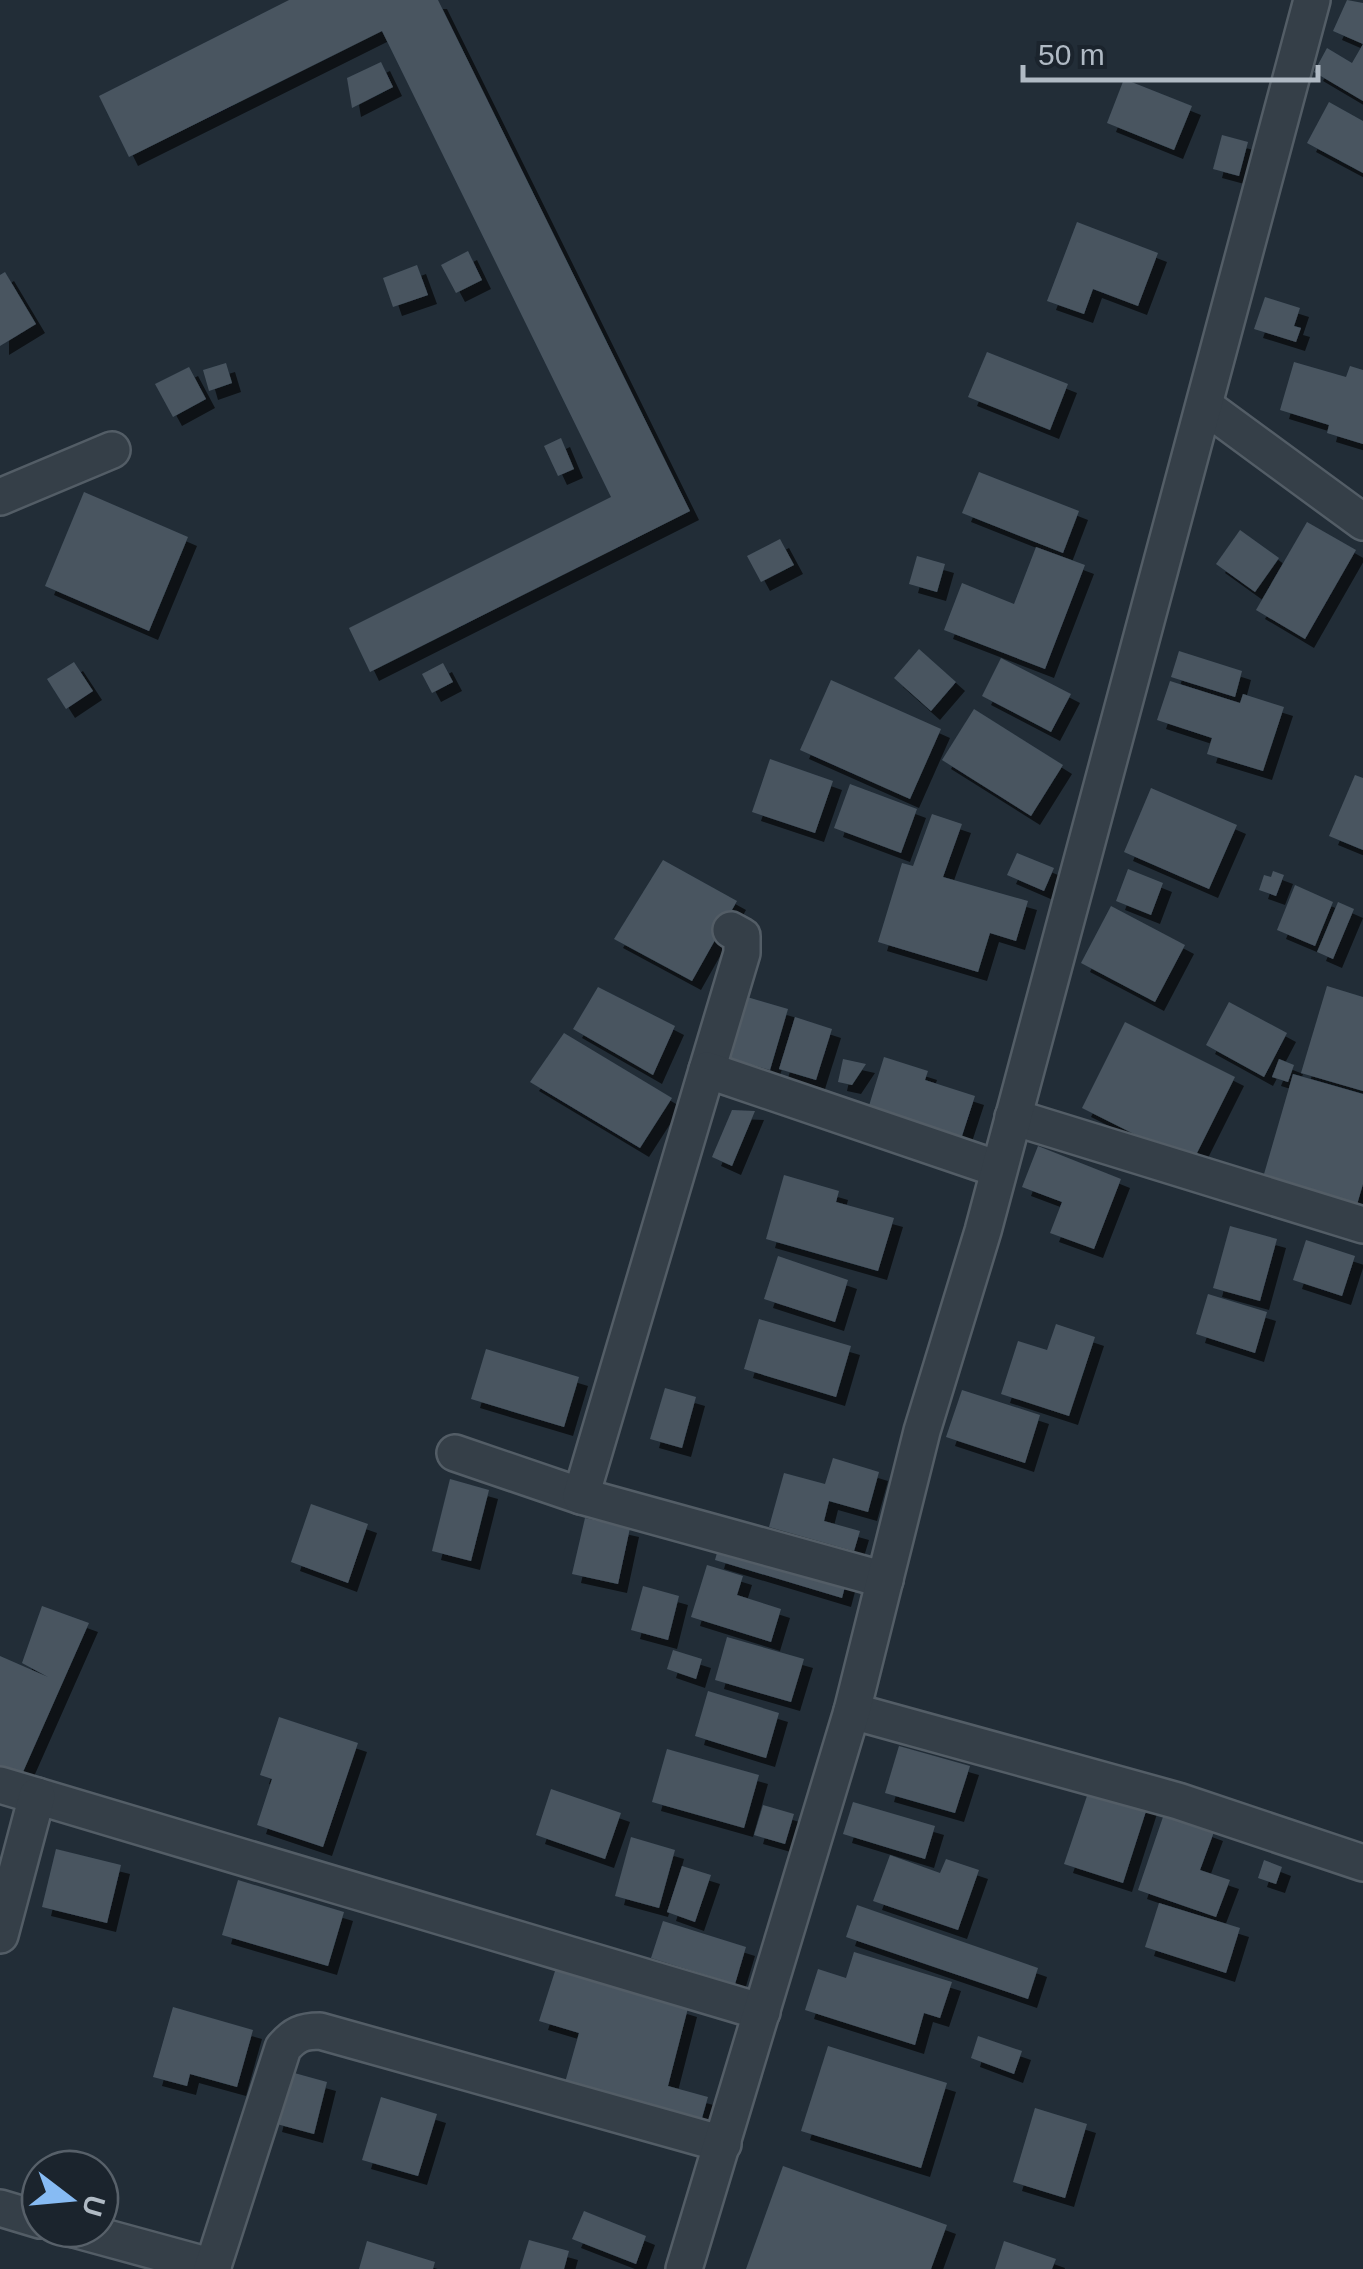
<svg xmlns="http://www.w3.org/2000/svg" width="1363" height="2269" viewBox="0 0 1363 2269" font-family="Helvetica,sans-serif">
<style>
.building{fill:#485561;filter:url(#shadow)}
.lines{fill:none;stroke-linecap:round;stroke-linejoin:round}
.street-casing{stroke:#535d66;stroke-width:40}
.street{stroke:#353f48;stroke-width:35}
</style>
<defs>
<filter id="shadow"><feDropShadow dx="9" dy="9" stdDeviation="0" flood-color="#0009"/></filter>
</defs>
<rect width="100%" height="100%" fill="#222d37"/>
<g class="building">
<path d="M289,0H438L690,511L370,672L349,628L611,497L382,31L129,157L99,96Z"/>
<path d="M1347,0L1363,3V101L1314,72L1327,48L1352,63L1363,44L1333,31Z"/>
<path d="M381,62L393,87L352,108L347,78Z"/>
<path d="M1124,79L1192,106L1174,150L1107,123Z"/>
<path d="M1329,102L1363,121V173L1307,143Z"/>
<path d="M1222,135L1248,142L1239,176L1213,169Z"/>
<path d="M1077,222L1158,253L1138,306L1093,289L1084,314L1047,301Z"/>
<path d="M468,251L482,280L456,293L441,265Z"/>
<path d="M417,265L428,295L393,307L383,278Z"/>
<path d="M5,272L36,324L0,346V275Z"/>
<path d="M1265,297L1300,308L1294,326L1301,328L1296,342L1254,329Z"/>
<path d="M987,352L1068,384L1050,430L968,397Z"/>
<path d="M1294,362L1346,377L1350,366L1363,370V444L1327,433L1329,425L1280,410Z"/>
<path d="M226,363L232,383L209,391L203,370Z"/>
<path d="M189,367L206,399L173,417L155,384Z"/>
<path d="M561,438L574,469L558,476L544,446Z"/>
<path d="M979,472L1079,511L1063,553L962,513Z"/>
<path d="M84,492L188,537L149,631L45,586Z"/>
<path d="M1307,522L1356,550L1305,639L1256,610Z"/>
<path d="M1240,530L1279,558L1255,592L1216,564Z"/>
<path d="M780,539L794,565L761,582L747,556Z"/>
<path d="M1036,547L1085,565L1045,669L944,630L962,583L1014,604Z"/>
<path d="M917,556L945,564L937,592L909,584Z"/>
<path d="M919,649L956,682L931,711L894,678Z"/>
<path d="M1179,651L1242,671L1235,697L1171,677Z"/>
<path d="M1001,658L1071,694L1051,732L982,696Z"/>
<path d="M74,662L93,691L66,709L47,679Z"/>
<path d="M443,663L453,682L432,693L422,674Z"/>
<path d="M831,680L941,729L910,799L800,750Z"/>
<path d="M1170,681L1240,703L1243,694L1284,707L1263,771L1207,754L1212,738L1157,720Z"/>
<path d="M974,709L1063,765L1031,816L942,760Z"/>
<path d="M770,759L833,781L815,833L752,812Z"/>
<path d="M1355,775L1363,778V850L1329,836Z"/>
<path d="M850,784L917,809L901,853L834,828Z"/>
<path d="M1151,788L1237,825L1209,889L1124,852Z"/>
<path d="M932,814L962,824L943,877L1028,901L1016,941L990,933L978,972L878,942L902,863L913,866Z"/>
<path d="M1017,853L1054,868L1044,891L1007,875Z"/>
<path d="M663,860L737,901L692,981L614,939Z"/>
<path d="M1128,869L1163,883L1151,915L1116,901Z"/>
<path d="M1273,871L1284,875L1276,896L1259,890L1264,875L1271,877Z"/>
<path d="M1295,885L1333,902L1315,946L1277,930Z"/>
<path d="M1338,902L1354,909L1333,959L1317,952Z"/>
<path d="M1111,906L1185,945L1155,1002L1081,963Z"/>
<path d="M1327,986L1363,997V1091L1301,1073Z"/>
<path d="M598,987L675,1026L653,1075L573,1029Z"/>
<path d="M747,997L788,1009L770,1070L729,1058Z"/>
<path d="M1229,1002L1287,1033L1264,1077L1206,1045Z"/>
<path d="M795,1017L832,1029L816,1080L779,1069Z"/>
<path d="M1125,1022L1235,1077L1192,1163L1082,1108Z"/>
<path d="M564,1033L672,1098L640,1148L530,1082Z"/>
<path d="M884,1057L928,1071L925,1080L975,1096L961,1139L868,1109Z"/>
<path d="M843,1059L866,1064L852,1085L838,1082Z"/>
<path d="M1279,1059L1294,1065L1288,1082L1272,1077Z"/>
<path d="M1293,1074L1363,1094V1184L1356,1208L1262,1181Z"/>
<path d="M732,1110L755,1111L732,1166L712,1157Z"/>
<path d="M1038,1146L1121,1179L1094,1249L1050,1233L1062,1202L1022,1187Z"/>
<path d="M784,1175L839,1191L836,1202L894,1218L878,1271L766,1239Z"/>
<path d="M1230,1226L1277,1239L1260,1301L1213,1288Z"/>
<path d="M1306,1240L1355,1256L1342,1296L1293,1280Z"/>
<path d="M778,1256L848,1280L835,1322L764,1299Z"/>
<path d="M1208,1294L1267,1312L1255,1353L1196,1334Z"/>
<path d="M759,1319L851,1346L836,1397L744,1369Z"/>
<path d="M1056,1324L1095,1337L1069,1416L1001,1394L1018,1341L1047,1350Z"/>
<path d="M486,1349L579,1377L564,1427L471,1399Z"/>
<path d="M665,1388L696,1397L682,1448L650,1439Z"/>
<path d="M962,1390L1040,1415L1025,1463L946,1437Z"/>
<path d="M833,1458L879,1472L868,1512L829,1501L824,1521L860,1531L854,1551L769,1527L784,1473L825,1484Z"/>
<path d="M450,1479L489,1490L471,1561L432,1551Z"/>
<path d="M311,1504L368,1524L348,1583L291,1562Z"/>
<path d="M585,1518L630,1528L618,1584L572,1574Z"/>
<path d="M720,1542L847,1579L842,1598L715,1560Z"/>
<path d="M707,1565L743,1576L737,1595L781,1609L771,1642L691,1617Z"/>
<path d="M643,1586L679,1596L668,1640L631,1630Z"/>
<path d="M42,1606L89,1623L19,1781L0,1773V1656L48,1677L22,1663Z"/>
<path d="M727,1637L804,1659L791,1702L715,1680Z"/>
<path d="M673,1650L702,1659L696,1679L667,1669Z"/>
<path d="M708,1691L779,1713L766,1758L695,1736Z"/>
<path d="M279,1717L358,1743L323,1847L257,1825L272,1779L260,1775Z"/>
<path d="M899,1746L970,1766L955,1813L885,1793Z"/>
<path d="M667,1749L759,1775L744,1828L652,1802Z"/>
<path d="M1090,1787L1148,1805L1123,1883L1064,1864Z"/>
<path d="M551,1789L621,1813L605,1859L536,1835Z"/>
<path d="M853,1802L935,1826L925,1859L843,1834Z"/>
<path d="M763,1805L794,1814L785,1844L754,1835Z"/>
<path d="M1164,1814L1214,1832L1200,1870L1230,1880L1216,1917L1138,1890Z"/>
<path d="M631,1837L675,1850L659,1908L615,1896Z"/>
<path d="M56,1849L121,1865L107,1923L42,1907Z"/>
<path d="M890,1855L940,1873L946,1859L979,1870L958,1930L873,1901Z"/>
<path d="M1264,1860L1282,1867L1276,1884L1258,1878Z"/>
<path d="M682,1866L711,1875L695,1922L667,1912Z"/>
<path d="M238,1880L344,1912L328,1966L222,1935Z"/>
<path d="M1159,1903L1240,1928L1226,1973L1145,1947Z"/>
<path d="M857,1905L1038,1968L1028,1999L846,1937Z"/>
<path d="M663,1921L746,1947L735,1984L651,1958Z"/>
<path d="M854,1952L952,1982L940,2018L924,2013L915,2045L805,2010L818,1969L846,1978Z"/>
<path d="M556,1968L688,2008L668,2086L708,2097L700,2125L564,2086L579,2033L539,2021Z"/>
<path d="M173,2007L253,2030L237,2087L190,2074L187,2086L153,2077Z"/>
<path d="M978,2036L1022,2051L1014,2074L971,2058Z"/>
<path d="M828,2046L947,2083L921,2168L801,2131Z"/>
<path d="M287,2071L327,2082L314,2134L273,2123Z"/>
<path d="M381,2097L437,2114L418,2176L362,2160Z"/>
<path d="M1035,2108L1087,2124L1065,2198L1013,2182Z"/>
<path d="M783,2166L947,2225L931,2269H746Z"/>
<path d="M584,2211L646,2236L636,2264L572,2239Z"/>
<path d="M529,2240L569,2251L564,2269H520Z"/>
<path d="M367,2241L435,2262L433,2269H359Z"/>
<path d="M1004,2241L1056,2259L1052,2269H995Z"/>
</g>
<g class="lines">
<defs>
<g id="street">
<path d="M1205,406L1363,522"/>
<path d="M0,497L112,450"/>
<path d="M707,1070L742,953V936L731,930"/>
<path d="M1013,1117L1363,1225"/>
<path d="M455,1453L581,1496"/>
<path d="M885,1580L581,1496L707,1070L998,1169"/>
<path d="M852,1711L1178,1801L1363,1863"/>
<path d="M0,1785L762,2012"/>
<path d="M0,1935L37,1796"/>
<path d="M0,2208L40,2220"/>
<path d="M74,2229L213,2267"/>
<path d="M212,2269L283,2048C294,2035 302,2031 320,2031L723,2144"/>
<path d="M684,2269L852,1711L922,1431L983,1231L1312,0"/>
</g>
</defs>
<use href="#street" class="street-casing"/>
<use href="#street" class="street"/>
</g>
<g transform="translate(70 2199) rotate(106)"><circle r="48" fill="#1b242d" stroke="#576069" stroke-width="2.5"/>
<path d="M0-8L18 38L0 25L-18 38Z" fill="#87bbf3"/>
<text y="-15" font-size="28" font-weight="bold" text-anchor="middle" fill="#b0bac4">U</text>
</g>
<path d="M1023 65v15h295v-15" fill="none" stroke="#b0bac4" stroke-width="5"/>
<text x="1038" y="65" font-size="30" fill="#b0bac4" stroke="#1b242d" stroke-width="8" paint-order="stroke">50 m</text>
</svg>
